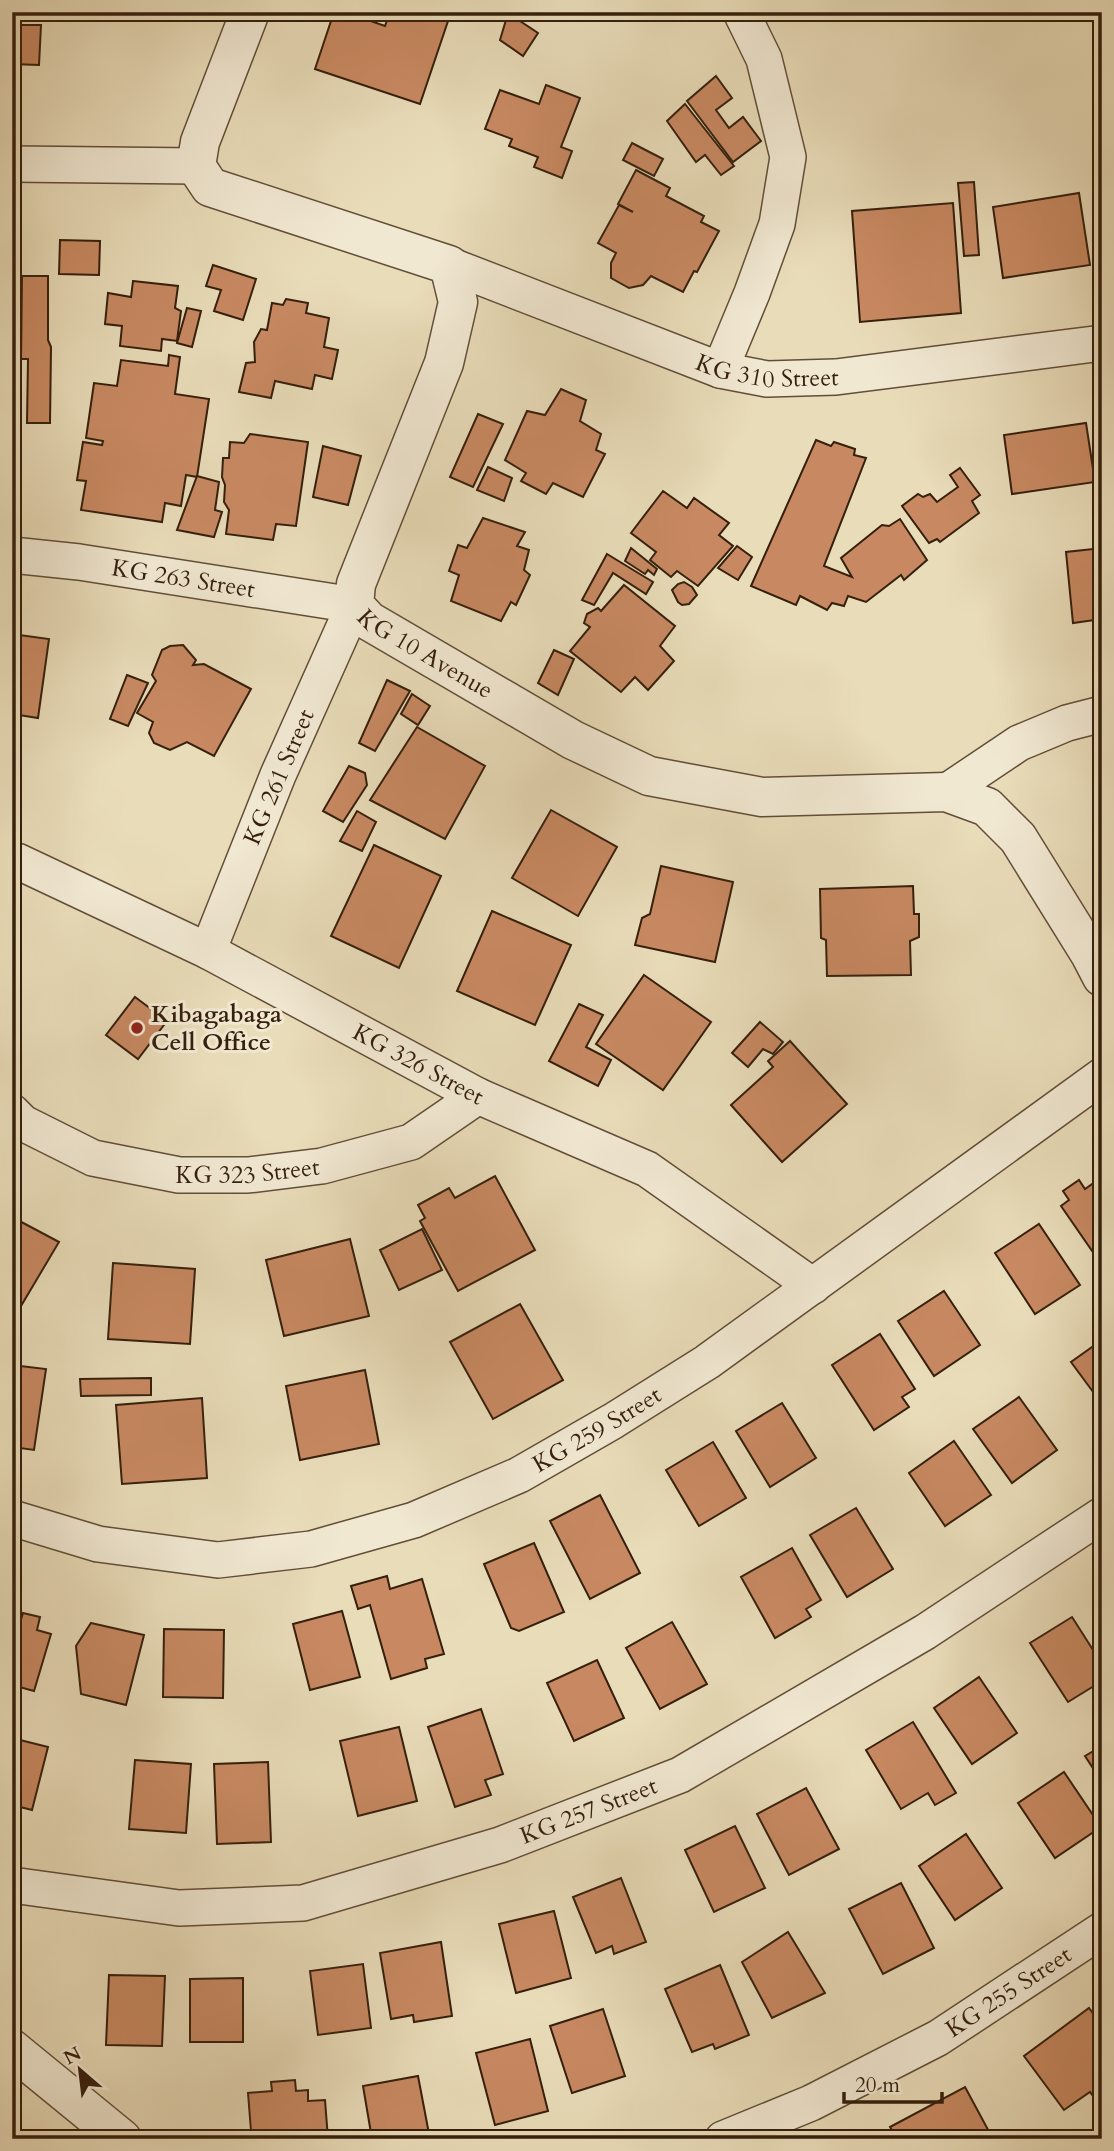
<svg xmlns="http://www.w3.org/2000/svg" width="1114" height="2151" viewBox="0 0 1114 2151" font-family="Cardo,serif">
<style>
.building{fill:#c88962;stroke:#351f0d;stroke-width:2}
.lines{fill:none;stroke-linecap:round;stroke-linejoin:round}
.minor-casing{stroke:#624e38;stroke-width:38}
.tertiary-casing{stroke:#624e38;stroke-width:41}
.minor{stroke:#f1e8d2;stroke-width:35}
.tertiary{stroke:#f1e8d2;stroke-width:38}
.poi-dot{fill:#8f2418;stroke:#f1e8d2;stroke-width:2.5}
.labels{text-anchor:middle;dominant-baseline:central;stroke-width:6;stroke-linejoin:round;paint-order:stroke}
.street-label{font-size:24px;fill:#351f0d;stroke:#f1e8d2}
.poi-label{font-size:24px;font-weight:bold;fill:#351f0d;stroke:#f1e8d2;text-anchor:start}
</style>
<rect width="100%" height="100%" fill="#e9dcb9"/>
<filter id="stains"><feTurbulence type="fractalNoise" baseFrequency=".00286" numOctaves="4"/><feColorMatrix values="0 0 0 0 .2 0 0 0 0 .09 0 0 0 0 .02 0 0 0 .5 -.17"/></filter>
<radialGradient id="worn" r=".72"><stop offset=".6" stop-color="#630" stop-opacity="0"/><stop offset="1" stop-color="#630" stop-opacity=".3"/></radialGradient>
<g class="building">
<path d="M334,12H345L385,26L390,12H422L448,21L420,104L315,69Z"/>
<path d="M508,13L538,33L523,56L500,40Z"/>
<path d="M12,25H41L39,65L12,64Z"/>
<path d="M716,76L732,98L716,110L729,128L743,117L761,141L733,162L687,101Z"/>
<path d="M546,85L580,98L561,147L572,151L562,178L534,167L538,157L509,146L512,139L485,129L500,90L539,104Z"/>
<path d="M685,104L734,166L721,175L705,155L696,162L667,121Z"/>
<path d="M632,143L663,159L654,176L623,160Z"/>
<path d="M636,170L670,188L666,196L704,216L701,222L719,231L697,272L694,271L683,292L651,276L643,285L629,288L611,278V263L616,253L598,243L619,205L633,212L618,204Z"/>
<path d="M974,182L979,255L964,256L958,183Z"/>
<path d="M1079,193L1090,265L1003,278L993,207Z"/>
<path d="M953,203L961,313L860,322L852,211Z"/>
<path d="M60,240L100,241L99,275L59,274Z"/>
<path d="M213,265L256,279L243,320L214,311L221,290L206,286Z"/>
<path d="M22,276H48V340L51,347L50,423H27L28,359H21Z"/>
<path d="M133,281L178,286L175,308L181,311L177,341L162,339L161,351L120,346L122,326L105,324L108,293L131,297Z"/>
<path d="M286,299L308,303L306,313L329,318L324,347L338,350L332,379L315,375L312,389L275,381L271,398L239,392L246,363L255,362L254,342L261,329L267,330L272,303L283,305Z"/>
<path d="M187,308L201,311L192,347L177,343Z"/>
<path d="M169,355L180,357L175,394L209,399L197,477L186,475L181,506L165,503L162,522L81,510L86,481L77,480L83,442L102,445L103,441L86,438L94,383L117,386L121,360L168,366Z"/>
<path d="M17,360L15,397H12V361Z"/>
<path d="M561,389L586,400L580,421L601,434L596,450L605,454L583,497L553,483L546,494L521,481L526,473L505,460L527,411L545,415Z"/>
<path d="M478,414L503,424L473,487L450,477Z"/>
<path d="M1086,423L1095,482L1012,494L1004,435Z"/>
<path d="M250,434L308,442L296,526L276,524L273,540L226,534L229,510L224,502L225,485L222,477L223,458H229L230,442L244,443Z"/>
<path d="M816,440L831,446L834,442L855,449L854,455L866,458L824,566L852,577L841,558L882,525L889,526L900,519L927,560L904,580L901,575L866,602L848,596L844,606L832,603L827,610L800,596L796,605L751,586Z"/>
<path d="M323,446L361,456L348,505L313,497Z"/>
<path d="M488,467L512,478L504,501L477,490Z"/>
<path d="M960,468L980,495L972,501L979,513L940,542L937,539L929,543L902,506L918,494L923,497L930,494L937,502L958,487L950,475Z"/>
<path d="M197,476L219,482L215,510L222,512L214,537L177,530Z"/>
<path d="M663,491L687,508L694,498L729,523L719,535L733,546L698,586L677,571L671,577L650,560L656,552L631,533Z"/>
<path d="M483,518L525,532L517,546L529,550L524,570L530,575L516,605L511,602L501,621L451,601L459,575L449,571L458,545L467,548Z"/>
<path d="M737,546L752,557L738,580L718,568Z"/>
<path d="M631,548L657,569L654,575L648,570L645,574L625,561Z"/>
<path d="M1102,548V619L1073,623L1066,552Z"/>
<path d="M607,554L653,582L646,594L613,573L594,605L582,600Z"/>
<path d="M684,582L692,587L697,595L689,604L682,605L678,602L672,590L678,584Z"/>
<path d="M624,585L675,626L660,646L674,661L648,690L635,677L621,692L570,651L590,627L584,623L587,614L598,608L601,611Z"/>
<path d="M12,634L49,639L38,718L12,714Z"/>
<path d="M183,645L196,660L193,665L204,664L251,689L214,756L187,742L170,750L154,743L149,733L153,722L137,713L156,681L152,675L162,650L170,646Z"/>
<path d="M554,650L574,659L558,695L538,683Z"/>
<path d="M127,675L148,683L128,726L110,719Z"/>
<path d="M387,680L410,691L375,751L359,743Z"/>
<path d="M412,694L430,706L418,725L401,714Z"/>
<path d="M417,727L485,766L445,839L370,800Z"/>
<path d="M349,766L365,773L367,785L343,822L323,811Z"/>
<path d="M551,810L617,847L578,916L512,878Z"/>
<path d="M357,811L376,822L362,851L340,841Z"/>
<path d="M374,845L441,876L399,968L331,936Z"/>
<path d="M661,866L733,882L715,962L635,945L642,918L650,914Z"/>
<path d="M913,886L914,914H919V937L910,941L911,975L827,976L826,940L821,938L820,889Z"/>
<path d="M492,911L571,945L535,1025L457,991Z"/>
<path d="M644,975L711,1022L663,1090L596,1044Z"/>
<path d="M135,997L167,1021L138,1059L106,1035Z"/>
<path d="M579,1004L603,1015L586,1047L611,1060L598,1086L549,1061Z"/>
<path d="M760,1022L783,1042L773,1054L763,1049L748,1067L732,1053Z"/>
<path d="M790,1041L847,1104L782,1162L731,1105L773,1067L768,1061Z"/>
<path d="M495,1176L535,1250L458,1291L420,1221L425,1218L418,1205L449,1188L455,1198Z"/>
<path d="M1102,1177V1254L1097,1258L1061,1206L1069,1200L1063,1191L1079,1180L1085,1189Z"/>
<path d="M12,1217L59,1242L18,1311L12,1307Z"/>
<path d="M1039,1224L1080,1285L1035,1314L995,1253Z"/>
<path d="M422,1229L442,1270L399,1290L380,1250Z"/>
<path d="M350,1239L369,1316L284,1336L266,1260Z"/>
<path d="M113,1263L195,1269L190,1344L108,1339Z"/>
<path d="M944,1291L980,1345L934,1376L898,1321Z"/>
<path d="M520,1304L563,1380L493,1419L450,1342Z"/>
<path d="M880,1334L915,1389L902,1397L909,1407L874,1430L832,1365Z"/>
<path d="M1102,1340V1404L1071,1362Z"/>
<path d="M12,1365L46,1369L34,1450L12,1447Z"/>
<path d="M365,1370L379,1444L300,1460L286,1386Z"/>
<path d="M151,1378V1395L81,1396L80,1379Z"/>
<path d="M1019,1397L1057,1450L1012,1483L973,1429Z"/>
<path d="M202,1398L207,1478L122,1484L116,1405Z"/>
<path d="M782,1403L816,1458L770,1487L736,1431Z"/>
<path d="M954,1441L991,1495L945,1526L909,1473Z"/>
<path d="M713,1442L746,1498L699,1526L666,1470Z"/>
<path d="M600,1495L640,1573L590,1599L550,1521Z"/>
<path d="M856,1508L893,1569L847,1597L810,1535Z"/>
<path d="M534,1543L564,1612L519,1631L511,1628L484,1564Z"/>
<path d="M792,1548L821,1600L806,1609L811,1617L775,1638L741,1577Z"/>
<path d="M387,1576L390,1589L422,1579L444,1654L425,1659L427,1668L391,1679L370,1605L358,1609L351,1586Z"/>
<path d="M12,1601L19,1604L12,1622Z"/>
<path d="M342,1611L360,1677L310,1690L293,1624Z"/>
<path d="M23,1613L40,1617L37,1630L51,1634L34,1691L12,1685V1649Z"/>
<path d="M1072,1617L1102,1664V1681L1068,1702L1030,1643Z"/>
<path d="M672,1622L707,1684L660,1709L626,1648Z"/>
<path d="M91,1623L144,1635L126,1705L81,1694L76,1646Z"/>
<path d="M164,1629L224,1630L223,1698L163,1697Z"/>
<path d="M597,1660L624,1718L574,1741L547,1683Z"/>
<path d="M979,1677L1017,1733L972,1764L934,1708Z"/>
<path d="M481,1709L503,1774L485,1780L491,1795L455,1807L428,1727Z"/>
<path d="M913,1722L956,1793L935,1805L928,1793L901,1809L866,1750Z"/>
<path d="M399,1727L417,1801L358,1816L340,1741Z"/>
<path d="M12,1738L48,1747L32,1810L12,1805Z"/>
<path d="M1102,1746V1782L1085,1756Z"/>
<path d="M135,1760L191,1764L186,1833L129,1829Z"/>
<path d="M268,1762L271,1842L217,1844L214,1764Z"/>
<path d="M1064,1772L1101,1827L1055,1858L1018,1803Z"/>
<path d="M806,1788L839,1849L789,1875L757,1814Z"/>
<path d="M735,1826L765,1888L714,1912L685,1850Z"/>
<path d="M966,1834L1002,1888L955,1920L919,1866Z"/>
<path d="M621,1878L646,1942L614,1954L612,1946L596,1953L573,1897Z"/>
<path d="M901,1883L934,1948L883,1974L849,1909Z"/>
<path d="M554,1911L571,1978L516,1993L499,1924Z"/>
<path d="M788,1932L825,1993L772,2018L742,1962Z"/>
<path d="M441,1942L452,2016L414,2022L413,2015L391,2019L380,1953Z"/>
<path d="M363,1964L371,2028L318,2035L310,1971Z"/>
<path d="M720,1965L749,2035L715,2049L713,2044L692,2052L665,1989Z"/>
<path d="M109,1975L165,1976L162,2046L106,2045Z"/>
<path d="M243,1978V2042H190V1979Z"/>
<path d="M1089,2008L1102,2025V2105L1100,2106L1090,2092L1064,2110L1024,2056Z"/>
<path d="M603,2009L625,2076L572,2093L550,2026Z"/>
<path d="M530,2039L548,2111L495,2125L476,2053Z"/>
<path d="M418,2076L430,2139H372L363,2086Z"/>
<path d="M295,2080L296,2091L308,2090V2101L325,2100L328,2139H239V2132L251,2131L248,2093L272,2091L271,2082Z"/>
<path d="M965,2087L993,2139H897L890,2127Z"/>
</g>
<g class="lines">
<defs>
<g id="minor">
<path d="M12,164L196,166"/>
<path id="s1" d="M449,265L720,370L767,379L836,377L1102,343"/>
<path d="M720,370L752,293L777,224L788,157L764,59L741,12"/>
<path id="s2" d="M12,555L79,562L354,605L278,775L208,951"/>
<path d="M946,792L1019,743L1067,723L1102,714"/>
<path id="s3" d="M12,861H17L208,951L478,1096L647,1169L813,1286"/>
<path id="s4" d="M12,1112L23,1123L93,1158L179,1175H248L322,1166L411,1142L478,1096"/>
<path id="s5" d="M12,1518L98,1544L218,1560L311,1549L414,1520L519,1475L613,1421L707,1362L1102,1076"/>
<path id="s6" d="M12,1885L179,1908L303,1903L500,1845L680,1775L925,1632L1102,1515"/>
<path id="s7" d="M723,2139L811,2103L938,2038L1102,1930"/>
</g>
<g id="tertiary">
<path id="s8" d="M250,12L200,142L196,166L210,187L449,265L458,302L444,363L356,584L354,605L369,621L573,740L649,776L762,797L946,792L987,807L1018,838L1090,954L1102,977"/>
<path d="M12,2049L122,2139"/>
</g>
</defs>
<use href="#minor" class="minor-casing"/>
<use href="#tertiary" class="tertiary-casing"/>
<use href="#minor" class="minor"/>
<use href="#tertiary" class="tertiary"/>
</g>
<circle class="poi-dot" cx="137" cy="1028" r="7"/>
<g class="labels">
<g class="street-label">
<text stroke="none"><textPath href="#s1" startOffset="338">KG 310 Street</textPath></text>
<text stroke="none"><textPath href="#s2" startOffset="173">KG 263 Street</textPath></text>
<text stroke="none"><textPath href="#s8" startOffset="887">KG 10 Avenue</textPath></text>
<text transform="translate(279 777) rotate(-67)">KG 261 Street</text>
<text stroke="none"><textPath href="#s3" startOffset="455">KG 326 Street</textPath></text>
<text stroke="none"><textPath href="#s4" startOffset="250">KG 323 Street</textPath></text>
<text stroke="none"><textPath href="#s5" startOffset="616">KG 259 Street</textPath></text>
<text stroke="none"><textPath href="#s6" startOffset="593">KG 257 Street</textPath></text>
<text stroke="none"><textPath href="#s7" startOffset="322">KG 255 Street</textPath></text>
</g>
<g class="poi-label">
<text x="151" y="1014">Kibagabaga<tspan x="151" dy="28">Cell Office</tspan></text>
</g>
</g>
<rect width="1114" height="2151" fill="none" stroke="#e9dcb9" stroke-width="42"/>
<rect x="14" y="14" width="1086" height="2123" fill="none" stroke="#351f0d" stroke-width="3.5"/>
<rect x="21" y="21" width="1072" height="2109" fill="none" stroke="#351f0d" stroke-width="2"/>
<g transform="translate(80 2070) rotate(332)" stroke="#f1e8d2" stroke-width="5" paint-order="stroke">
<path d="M0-5L12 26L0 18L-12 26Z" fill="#351f0d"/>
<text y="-10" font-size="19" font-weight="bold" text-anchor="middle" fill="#351f0d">N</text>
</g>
<path d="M844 2092v10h98v-10" fill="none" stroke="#351f0d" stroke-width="3.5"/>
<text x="855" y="2092" font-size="21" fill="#351f0d" stroke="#f1e8d2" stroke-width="5" paint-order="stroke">20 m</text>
<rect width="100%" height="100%" filter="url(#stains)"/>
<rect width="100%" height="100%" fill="url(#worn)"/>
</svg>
